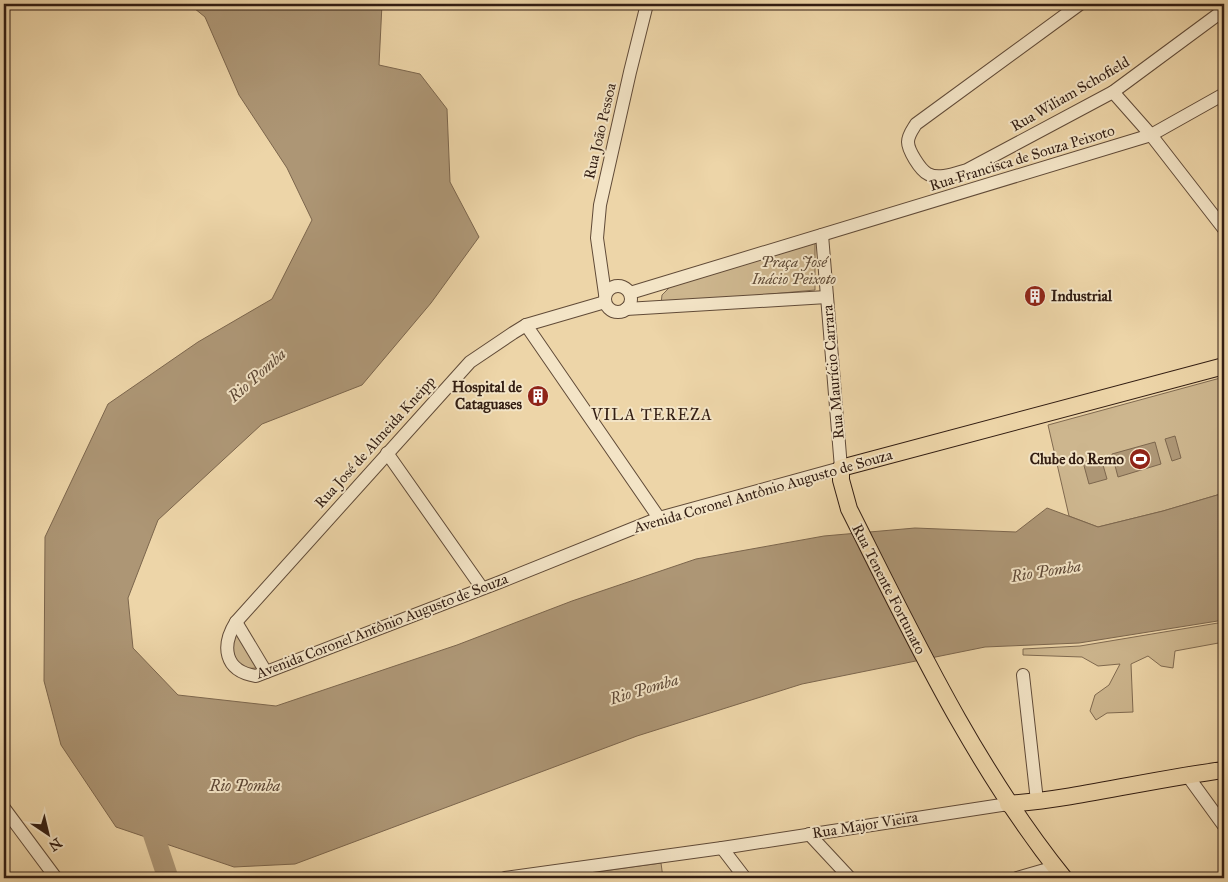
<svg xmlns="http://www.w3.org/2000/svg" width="1228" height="882" viewBox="0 0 1228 882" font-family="'IM FELL Great Primer',serif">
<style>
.green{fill:#cdb68e;stroke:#806a50}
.water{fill:#ad9675;stroke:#7c664d}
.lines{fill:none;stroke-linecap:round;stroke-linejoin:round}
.river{stroke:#ad9675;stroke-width:21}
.minor-casing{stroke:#614b38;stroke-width:14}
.major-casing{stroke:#321d12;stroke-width:18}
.minor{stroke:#f3e4c6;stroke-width:12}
.major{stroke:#edd5a8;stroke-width:16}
.labels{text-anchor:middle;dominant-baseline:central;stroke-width:4;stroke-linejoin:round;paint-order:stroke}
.street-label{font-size:15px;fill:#321d12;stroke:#f3e4c6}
.park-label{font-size:15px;font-style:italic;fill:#604b37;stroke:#f3e4c6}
.poi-label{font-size:15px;font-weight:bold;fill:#321d12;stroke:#f3e4c6;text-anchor:end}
.water-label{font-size:16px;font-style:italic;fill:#5d4735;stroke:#f3e4c6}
.neighbourhood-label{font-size:16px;letter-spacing:1px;fill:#321d12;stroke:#f3e4c6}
</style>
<rect width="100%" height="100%" fill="#edd5a8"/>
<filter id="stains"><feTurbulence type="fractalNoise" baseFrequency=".004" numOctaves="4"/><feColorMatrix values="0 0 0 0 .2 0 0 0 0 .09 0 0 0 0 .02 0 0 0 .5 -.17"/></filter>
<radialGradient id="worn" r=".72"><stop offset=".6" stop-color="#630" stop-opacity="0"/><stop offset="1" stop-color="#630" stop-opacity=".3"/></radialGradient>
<g class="green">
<polygon points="815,243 815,290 661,304 662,295 670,287"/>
<polygon points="1224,377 1224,493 1163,511 1098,527 1069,516 1048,425"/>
<polygon points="1224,622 1224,642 1175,651 1173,668 1161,666 1148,656 1131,664 1133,712 1107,713 1096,720 1090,711 1095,695 1109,685 1120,664 1098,666 1082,657 1023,655 1023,649 1080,646"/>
<polygon points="236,628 253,658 256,668 241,669 228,643"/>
<polygon points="661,863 663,878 552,878"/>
</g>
<g class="water">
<polygon points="189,4 382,4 379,65 420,74 447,109 450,182 479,237 431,303 362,385 262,424 158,520 128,598 133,648 178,695 276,706 457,645 572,601 696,559 824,536 915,528 1016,532 1047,508 1098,527 1163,511 1224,493 1224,620 1079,643 985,647 802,684 637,736 295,864 234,867 116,827 61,745 44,681 45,537 108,404 198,342 272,299 312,220 287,168 239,95 205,17"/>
<polygon points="1175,436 1181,458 1172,461 1165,439"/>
<polygon points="1155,442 1161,464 1118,477 1112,454"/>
<polygon points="1101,458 1107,479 1089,484 1083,462"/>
</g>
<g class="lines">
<polyline class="river" points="146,812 168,878"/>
<g class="minor-casing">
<g id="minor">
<path d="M1080,4l-164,120c-3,5 -8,11 -8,18 0,8 12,28 20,32 11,6 28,-1 39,-4l146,-78 111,-82"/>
<polyline points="1113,92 1151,135 1224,229"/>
<circle cx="618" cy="299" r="13"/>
<polyline points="630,293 1151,135 1224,94"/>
<polyline points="605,294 597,238 600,205 630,72 647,4"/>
<path d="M605,302l-79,23 -13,8 -43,29 -234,260c-15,24 -12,49 20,54l244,-94 159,-64 182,-50 -19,-233"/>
<polyline points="626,309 827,297"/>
<polyline points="526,325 659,518"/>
<polyline points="387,453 482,588"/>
<polyline points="236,622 266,672"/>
<polyline points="1023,675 1037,801"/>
<polyline points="1187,775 1224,826"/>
<polyline points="4,808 56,878"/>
<polyline points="809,834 850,878"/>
<polyline points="722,848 745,878"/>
<polyline points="505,878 722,848 1008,804"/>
<polyline points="1017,878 1055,867"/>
</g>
</g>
<g class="major-casing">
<g id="major">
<path d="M1008,804c73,-6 144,-25 216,-34"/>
<path d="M1064,878c-90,-112 -151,-242 -215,-369l-8,-29v-12l383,-102"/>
</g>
</g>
<use href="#minor" class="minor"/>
<use href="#major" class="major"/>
</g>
<defs>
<g id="building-disc" transform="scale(1.125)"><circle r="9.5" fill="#8f2418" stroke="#f3e4c6"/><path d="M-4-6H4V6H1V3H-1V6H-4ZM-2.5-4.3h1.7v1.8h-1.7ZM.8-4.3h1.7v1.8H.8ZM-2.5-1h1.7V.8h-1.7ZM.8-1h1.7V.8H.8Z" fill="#fff"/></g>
<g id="stadium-disc" transform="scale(1.125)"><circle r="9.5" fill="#8f2418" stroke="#f3e4c6"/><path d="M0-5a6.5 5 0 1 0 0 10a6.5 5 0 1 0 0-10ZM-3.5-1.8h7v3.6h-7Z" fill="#fff"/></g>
</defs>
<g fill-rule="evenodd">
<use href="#building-disc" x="1035" y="296"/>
<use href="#building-disc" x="538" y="396"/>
<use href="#stadium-disc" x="1140" y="459"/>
</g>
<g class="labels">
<g class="street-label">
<text transform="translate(1070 94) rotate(-30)">Rua Wiliam Schofield</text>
<text transform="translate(600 131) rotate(-77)">Rua João Pessoa</text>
<text transform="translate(1022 158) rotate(-17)">Rua Francisca de Souza Peixoto</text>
<text transform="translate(833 372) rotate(-95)">Rua Maurício Carrara</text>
<text transform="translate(375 442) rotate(-48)">Rua José de Almeida Kneipp</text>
<text transform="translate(763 491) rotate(-16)">Avenida Coronel Antônio Augusto de Souza</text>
<text transform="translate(889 589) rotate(63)">Rua Tenente Fortunato</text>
<text transform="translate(382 626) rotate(-21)">Avenida Coronel Antônio Augusto de Souza</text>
<text transform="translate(865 825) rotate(-9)">Rua Major Vieira</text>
</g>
<g class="park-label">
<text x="794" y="262">Praça José<tspan x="794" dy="17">Inácio Peixoto</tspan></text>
</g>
<g class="poi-label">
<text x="1051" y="296" text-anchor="start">Industrial</text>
<text x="522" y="387">Hospital de<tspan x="522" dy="17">Cataguases</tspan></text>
<text x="1124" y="459">Clube do Remo</text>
</g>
<g class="water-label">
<text transform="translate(257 375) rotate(-42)">Rio Pomba</text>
<text transform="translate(1046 571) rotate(-9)">Rio Pomba</text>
<text transform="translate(644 689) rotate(-17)">Rio Pomba</text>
<text x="245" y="785">Rio Pomba</text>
</g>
<g class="neighbourhood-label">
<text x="652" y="414">VILA TEREZA</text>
</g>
</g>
<rect width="1228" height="882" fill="none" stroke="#edd5a8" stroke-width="20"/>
<rect x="5" y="5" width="1218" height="872" fill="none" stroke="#321d12" stroke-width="2.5"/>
<rect x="10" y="10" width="1208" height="862" fill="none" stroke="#321d12"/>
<g transform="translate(48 834) rotate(145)" stroke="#f3e4c6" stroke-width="4" paint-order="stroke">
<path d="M0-4L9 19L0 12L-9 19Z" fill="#321d12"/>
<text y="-8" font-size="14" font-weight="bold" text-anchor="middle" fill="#321d12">N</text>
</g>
<rect width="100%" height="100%" filter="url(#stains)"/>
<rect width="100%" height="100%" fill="url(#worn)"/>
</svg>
